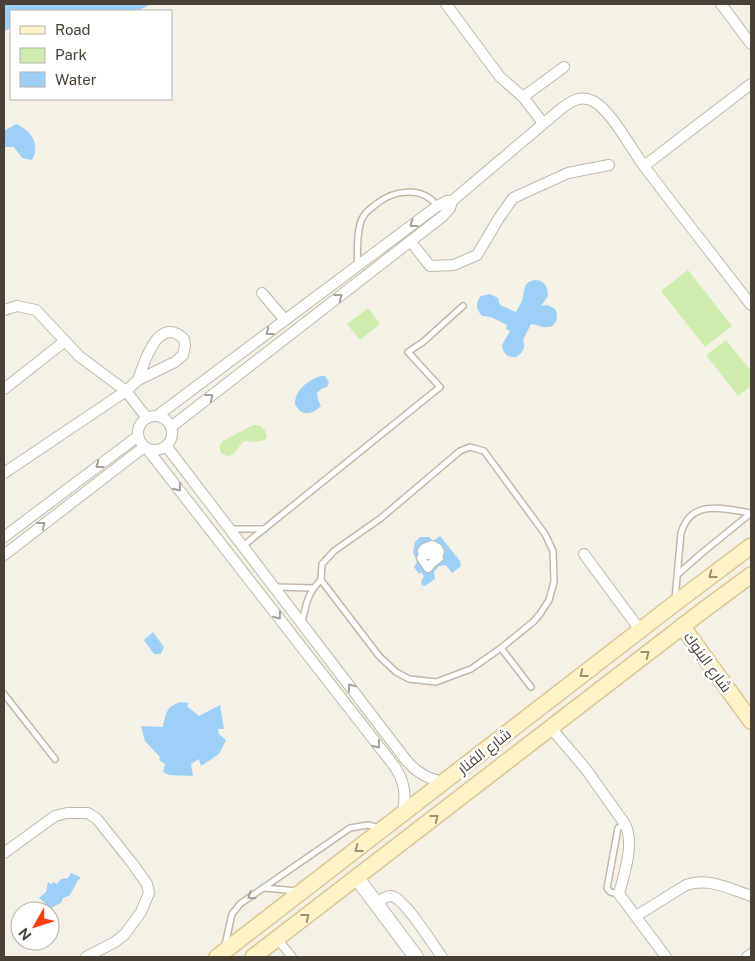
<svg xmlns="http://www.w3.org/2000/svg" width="755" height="961" viewBox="0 0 755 961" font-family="'Public Sans',Cairo,sans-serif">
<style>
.green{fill:#ceedac}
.water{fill:#9dd0f7}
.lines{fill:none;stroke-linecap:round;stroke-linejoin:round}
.service-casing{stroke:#c1b9a8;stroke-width:8}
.pedestrian-casing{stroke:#c1b9a8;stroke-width:10}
.minor-casing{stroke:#c1b9a8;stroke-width:12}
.tertiary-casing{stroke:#c1b9a8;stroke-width:16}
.secondary-casing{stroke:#d9c892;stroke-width:18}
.service{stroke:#fff;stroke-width:5}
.pedestrian{stroke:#fff;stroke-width:8}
.minor{stroke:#fff;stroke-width:10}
.tertiary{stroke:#fff;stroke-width:14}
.secondary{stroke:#fff3c7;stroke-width:15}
.oneway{stroke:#a4a09a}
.oneway2{stroke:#9b9177}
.labels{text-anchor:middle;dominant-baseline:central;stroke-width:5;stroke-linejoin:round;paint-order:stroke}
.street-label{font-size:15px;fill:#494135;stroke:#fff}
</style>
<rect width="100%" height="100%" fill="#f5f1e7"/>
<g class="green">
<polygon points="688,270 732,326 705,347 661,291"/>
<polygon points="368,308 380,324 360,340 347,324"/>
<polygon points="726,340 751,371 751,386 738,396 706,355"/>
<path d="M253,425c8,-1 13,4 14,12l-2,3 -8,2 -13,-1c-8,7 -9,21 -23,12l-2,-7 4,-5z"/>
</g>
<g class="water">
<polygon points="4,4 152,4 137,11 11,11 11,28 4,31"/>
<path d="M16,124c15,6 25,21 16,36l-10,-2 -8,-11h-10v-16z"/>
<path d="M534,280c10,0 14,6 14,16l-7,10 6,-1 8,4c4,7 2,18 -8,18 -6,1 -10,-3 -16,-3l-8,16c3,7 0,13 -7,17 -8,1 -13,-3 -14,-12l8,-14 -4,-2 1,-4 -16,-8 -9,-1c-6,-7 -7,-13 -1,-20l9,-2 8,4 2,7 16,7c2,-4 7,-11 7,-16 2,-9 1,-13 11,-16z"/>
<path d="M321,376h4l4,6 -2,5 -6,2 -4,4 1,7 3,6c-9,9 -20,11 -26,-2 0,-14 13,-24 26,-28z"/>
<polygon points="440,536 460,561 461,566 452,573 446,565 439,566 434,572 435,579 425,586 422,585 421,581 424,576 421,572 419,574 414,567 417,562 413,552 415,542 420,537 429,537 433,541"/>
<polygon points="153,632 164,647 161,654 154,654 144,640"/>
<path d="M180,702l9,1 -2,3 12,10 21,-11 4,24h-6l1,5 7,6 -7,14 -18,12 -2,-7 -8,5 2,12 -24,-1 -6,-3 2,-8 -6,-4 1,-3 -15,-16 -4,-15 22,1c3,-14 3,-20 17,-25z"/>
<path d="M71,873l9,4v2l-2,1 -8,15 -7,3 -2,5c-11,4 -8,8 -23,8l6,-4 1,-4 -6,-5 7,-6 2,-10 3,2 3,-2 3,2 4,-5 7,-1z"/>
</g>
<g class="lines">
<g class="service-casing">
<g id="service">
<path d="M357,266c1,-15 -1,-34 5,-47 3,-7 8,-10 13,-14 19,-16 48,-19 63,2"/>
<polyline points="230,529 264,529"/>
<polyline points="243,546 440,387 408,352 423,342 463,306"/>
<polyline points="678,574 702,553 751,513"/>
<polyline points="276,587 313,588"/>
<path d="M675,599l6,-66c10,-35 43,-24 70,-20"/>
<path d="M302,623c4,-18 5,-30 19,-43"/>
<polyline points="501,648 533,622 540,614 549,600 554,582 553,551 545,534 484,451 470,447 460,451 381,518 334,551 322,564 321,580 379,656 396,672 409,679 436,682 471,669 501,648 531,687"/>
<polyline points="4,694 55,759"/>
<polyline points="264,888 297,891"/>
<polyline points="619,894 610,892 607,888 618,828 625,824"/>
<polyline points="225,945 232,914 240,904 350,828 368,825 380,828"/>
</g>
</g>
<g class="pedestrian-casing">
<g id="pedestrian">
<polygon points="432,545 438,548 440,552 439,554 428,551 425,553 422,551 424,548"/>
<polygon points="423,554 437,556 439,558 432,563 428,568 421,558"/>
<polyline points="277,939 292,957"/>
</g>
</g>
<g class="minor-casing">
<g id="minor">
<polyline points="446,4 500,77 523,97 564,67"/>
<polyline points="721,4 751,44"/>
<polyline points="523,97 543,123"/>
<polyline points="644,166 751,84"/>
<path d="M452,201l110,-93c9,-7 19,-13 31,-7 17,8 39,49 51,65 35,47 72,93 107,139"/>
<polyline points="411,242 430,266 454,265 477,255 499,218 513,198 568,173 609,165"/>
<polyline points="262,293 285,320"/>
<polyline points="4,310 17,306 36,310 79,356 126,391 147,418"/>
<polyline points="4,389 65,341"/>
<circle cx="155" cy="433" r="17"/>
<polyline points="157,416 436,207 447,201 452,201 450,208 443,216 171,427"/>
<path d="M167,447l239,313c11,13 22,19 38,22"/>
<path d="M148,450l247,317c10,15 12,30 7,47"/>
<path d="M4,473l122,-82 12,-11 37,-18 8,-7 2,-9 -1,-7c-26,-25 -40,24 -46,41"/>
<polyline points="4,537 138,436"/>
<polyline points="584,554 640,630"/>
<polyline points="4,555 144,447"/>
<path d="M551,728l34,40 40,56c10,21 -1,49 -6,70l47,63"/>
<polyline points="4,853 55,816 67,813 88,813 97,819 132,863 147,884 149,893 141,912 125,934 115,942 86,957"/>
<path d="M376,903c5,-3 9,-7 15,-7 13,1 42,49 51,61"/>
<path d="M636,916l50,-31c22,-8 44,4 65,11"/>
<polyline points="747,957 751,954"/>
</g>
</g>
<g class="tertiary-casing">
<polyline id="tertiary" points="357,878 416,957"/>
</g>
<g class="secondary-casing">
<g id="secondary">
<polyline points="682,626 751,721"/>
<polyline points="217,957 674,604 751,546"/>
<polyline points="253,957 701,612 751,575"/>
</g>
</g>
<use href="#service" class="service"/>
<use href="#pedestrian" class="pedestrian"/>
<use href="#minor" class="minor"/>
<use href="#tertiary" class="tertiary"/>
<use href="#secondary" class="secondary"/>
</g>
<defs><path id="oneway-chevron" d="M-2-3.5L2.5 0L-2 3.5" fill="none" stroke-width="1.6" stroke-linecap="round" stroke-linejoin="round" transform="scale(1.25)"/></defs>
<g class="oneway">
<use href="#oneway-chevron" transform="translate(413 224) rotate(143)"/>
<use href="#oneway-chevron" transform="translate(339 297) rotate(-38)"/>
<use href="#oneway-chevron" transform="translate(269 332) rotate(143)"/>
<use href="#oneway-chevron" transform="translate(210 397) rotate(-38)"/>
<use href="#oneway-chevron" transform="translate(99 465) rotate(143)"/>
<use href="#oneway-chevron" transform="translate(178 488) rotate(52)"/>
<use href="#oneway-chevron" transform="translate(42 525) rotate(-38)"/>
<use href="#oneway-chevron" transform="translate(278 616) rotate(52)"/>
<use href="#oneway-chevron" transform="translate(351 687) rotate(-127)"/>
<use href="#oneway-chevron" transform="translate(377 745) rotate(52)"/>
<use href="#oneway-chevron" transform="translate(251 896) rotate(146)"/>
</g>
<g class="oneway2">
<use href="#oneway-chevron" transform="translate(712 575) rotate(143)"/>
<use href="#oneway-chevron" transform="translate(646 654) rotate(-38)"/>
<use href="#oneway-chevron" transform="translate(583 674) rotate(142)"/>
<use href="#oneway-chevron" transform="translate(435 818) rotate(-38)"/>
<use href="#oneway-chevron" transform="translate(358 849) rotate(142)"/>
<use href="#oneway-chevron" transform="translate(306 917) rotate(-38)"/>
</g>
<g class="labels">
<g class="street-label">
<text transform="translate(708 662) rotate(54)">شارع البنوك</text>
<text transform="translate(484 751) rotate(-38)">شارع الفنار</text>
</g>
</g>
<rect width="755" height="961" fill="none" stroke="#494135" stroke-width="10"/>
<rect x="10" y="10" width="162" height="90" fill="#ffffff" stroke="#b6b3ae"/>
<rect x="20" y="26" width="25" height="8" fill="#fff3c7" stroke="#b6b3ae"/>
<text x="55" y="35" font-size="15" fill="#494135">Road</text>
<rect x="20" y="48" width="25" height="15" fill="#ceedac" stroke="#b6b3ae"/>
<text x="55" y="60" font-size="15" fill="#494135">Park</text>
<rect x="20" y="72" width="25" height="15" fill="#9dd0f7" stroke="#b6b3ae"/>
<text x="55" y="85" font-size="15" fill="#494135">Water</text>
<g transform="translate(35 926) rotate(231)"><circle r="24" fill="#ffffff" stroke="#b6b3ae"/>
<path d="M0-4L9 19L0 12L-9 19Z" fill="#ff3d14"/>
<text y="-8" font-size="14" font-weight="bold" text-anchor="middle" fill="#494135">N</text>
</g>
</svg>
